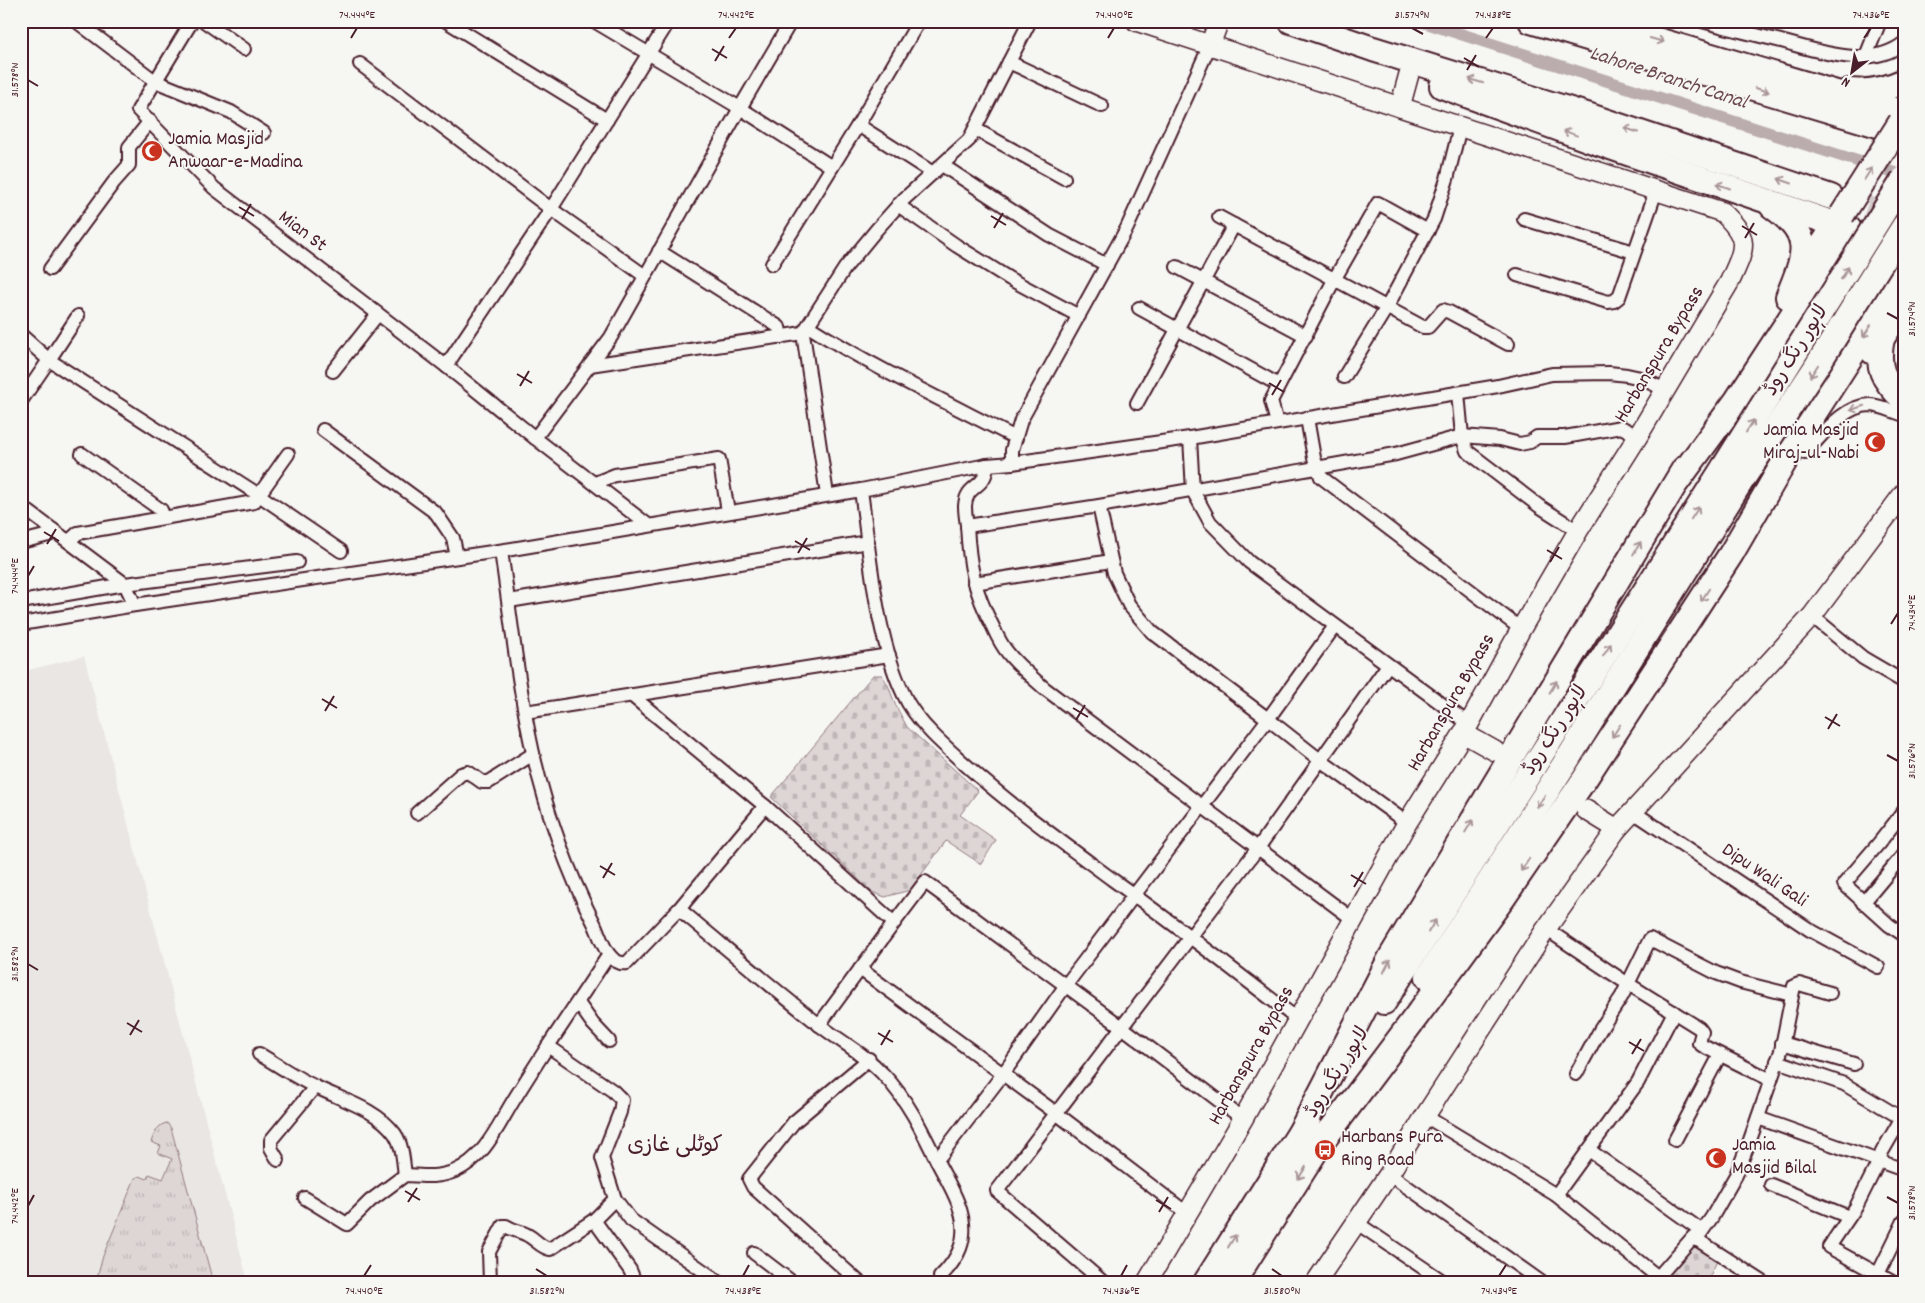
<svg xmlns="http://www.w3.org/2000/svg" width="1925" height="1303" viewBox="0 0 1925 1303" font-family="Dekko,'Playpen Sans Arabic',sans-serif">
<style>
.built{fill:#e9e6e3}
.grass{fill:url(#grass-tufts);stroke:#947a80}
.cemetery{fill:url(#cemetery-stones);stroke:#947a80}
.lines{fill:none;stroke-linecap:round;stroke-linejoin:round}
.canal{stroke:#bbadae;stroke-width:12}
.highway-tunnel{stroke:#d4cbca;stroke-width:24;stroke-dasharray:24 12;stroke-linecap:butt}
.street-casing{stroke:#4a1f2b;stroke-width:16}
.secondary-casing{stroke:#4a1f2b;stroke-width:22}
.highway-casing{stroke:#4a1f2b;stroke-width:28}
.street{stroke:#f6f6f2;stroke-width:12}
.secondary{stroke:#f6f6f2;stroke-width:19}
.highway{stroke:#f6f6f2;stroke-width:24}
.highway-bridge-casing{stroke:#4a1f2b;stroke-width:28;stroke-linecap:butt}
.highway-bridge{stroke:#f6f6f2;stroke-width:24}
.oneway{stroke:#a99598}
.ticks{fill:none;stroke:#4a1f2b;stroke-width:2}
.labels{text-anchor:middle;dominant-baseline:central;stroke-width:4;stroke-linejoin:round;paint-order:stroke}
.poi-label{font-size:20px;fill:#4a1f2b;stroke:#f6f6f2;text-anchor:start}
.street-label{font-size:20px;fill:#4a1f2b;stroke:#f6f6f2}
.water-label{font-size:21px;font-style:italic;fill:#6c4a52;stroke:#f6f6f2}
.quarter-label{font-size:22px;fill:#4a1f2b;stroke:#f6f6f2}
.neatline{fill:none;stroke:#4a1f2b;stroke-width:2}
.ticks-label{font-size:12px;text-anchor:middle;fill:#4a1f2b}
</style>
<defs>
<pattern id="grass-tufts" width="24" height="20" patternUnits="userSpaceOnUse" patternTransform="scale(1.25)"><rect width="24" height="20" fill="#ddd6d5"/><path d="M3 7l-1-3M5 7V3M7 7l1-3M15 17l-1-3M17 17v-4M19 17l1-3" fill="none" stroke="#bfb7b7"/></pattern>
<pattern id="cemetery-stones" width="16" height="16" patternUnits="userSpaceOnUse" patternTransform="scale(1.25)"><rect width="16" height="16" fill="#ddd6d5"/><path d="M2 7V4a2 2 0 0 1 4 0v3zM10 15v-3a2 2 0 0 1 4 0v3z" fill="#bfb7b7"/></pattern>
</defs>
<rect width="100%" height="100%" fill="#f6f6f2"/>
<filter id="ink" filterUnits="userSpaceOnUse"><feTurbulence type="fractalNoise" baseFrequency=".02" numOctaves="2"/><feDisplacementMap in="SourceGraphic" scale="10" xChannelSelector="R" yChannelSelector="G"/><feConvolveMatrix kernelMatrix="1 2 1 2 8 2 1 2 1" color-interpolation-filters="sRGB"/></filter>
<g filter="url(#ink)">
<polygon class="built" points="84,656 248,1282 21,1282 21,672"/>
<path class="grass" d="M167,1123l4,5 42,154h-117l7,-26 32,-78 5,-2 7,3 2,-5 14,5 9,-20 -14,-6 3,-7 -10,-4c3,-8 7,-18 16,-19z"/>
<g class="cemetery">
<polygon points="873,675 882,675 888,685 895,704 907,727 978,791 960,815 996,840 981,864 946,841 910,890 885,897 872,892 771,797"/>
<polygon points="1695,1246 1718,1259 1707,1282 1660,1282"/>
</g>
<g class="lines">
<polyline class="canal" points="1420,21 1904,176"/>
<polyline class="highway-tunnel" points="1832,197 1904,220"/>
<g class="street-casing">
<g id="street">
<polyline points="76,21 155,81 231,112 264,133"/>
<polyline points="192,21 138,110 214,188 446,366 535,438"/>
<polyline points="204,21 244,49"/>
<polyline points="446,21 607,120"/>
<polyline points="594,21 740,108 832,167"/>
<path d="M1702,21c25,7 50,13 75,19 39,10 91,31 127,3"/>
<polyline points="1866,56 1880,21"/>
<polyline points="1009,62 1102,106"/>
<polyline points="360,64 551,209 645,276"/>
<polyline points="858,125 933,173"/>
<polyline points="975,129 1064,178"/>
<polyline points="942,165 1049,235 1107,265"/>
<polyline points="898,205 957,246 1010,279 1079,316"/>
<polyline points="1219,217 1423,327 1428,327 1443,310 1449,312 1508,344"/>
<polyline points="1524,219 1634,252"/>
<polyline points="659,251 779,327 781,337"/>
<polyline points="772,264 858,125 919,21"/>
<polyline points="1177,267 1306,336"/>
<polyline points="50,269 114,182 129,165 129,147 150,121"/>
<polyline points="1517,275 1608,302 1614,301 1619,297 1656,191"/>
<polyline points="1139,308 1279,385"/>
<polyline points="78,316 49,360 259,495 341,551"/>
<path d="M808,326c66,42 138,76 208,112"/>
<polyline points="21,335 49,360 21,401"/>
<polyline points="590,365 803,333"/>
<polyline points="446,366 551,209 669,21"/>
<polyline points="333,371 378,314"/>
<polyline points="1344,377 1387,307 1434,219 1447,179 1460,127"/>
<polyline points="1458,393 1462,436 1467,451 1539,506 1578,531"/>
<polyline points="1137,403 1234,225"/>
<polyline points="1307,418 1314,458 1321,477 1521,629"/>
<polyline points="1277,423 1271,401 1334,280 1378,203 1428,231"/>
<polyline points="323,430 436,513 453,538 457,557"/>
<polyline points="1190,438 1193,491 1210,522 1249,562 1469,724"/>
<path d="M1805,453c18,-18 37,-47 65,-48 10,0 24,7 34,10"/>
<polyline points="82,454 161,510 164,517"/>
<polyline points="1012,463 1012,450 1021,420 1127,228 1210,45"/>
<path d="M987,465c-1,25 -21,18 -22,41 0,6 1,13 2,19 2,40 7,66 26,102 4,9 9,19 15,26 10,13 24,24 36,35l310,232"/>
<polyline points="595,483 615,475 719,459 728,511"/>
<path d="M861,490c9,66 15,154 47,213 15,25 38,44 59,63 46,41 96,77 146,114 63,45 123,92 184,139"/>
<polyline points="827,495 803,333 845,268 877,229 903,200 969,140 1030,21"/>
<polyline points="21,506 125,584 135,605"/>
<polyline points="648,525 535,438 611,337 740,108 791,21"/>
<polyline points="967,526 1099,506"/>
<polyline points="69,541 78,533 254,502 288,454"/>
<polyline points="21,542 49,535 53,530"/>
<path d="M501,551c10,67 17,135 32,202 13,57 34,117 61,170 7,14 13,43 33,40l52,-54c46,38 91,77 138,114 22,18 47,30 66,51 24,25 39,56 54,87 11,22 29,48 26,74 -1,16 -12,31 -23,42l4,5"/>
<polyline points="974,583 1111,561"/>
<polyline points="509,601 868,542"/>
<polyline points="21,602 125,584 297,562"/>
<polyline points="1812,616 1863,658 1904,682"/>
<polyline points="21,624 135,605 512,549 861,490 987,465 1012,463 1190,438 1498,386 1552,374 1609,373 1627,375 1641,378 1665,390"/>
<polyline points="631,695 765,806 894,923 925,882 1122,1027 1243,1119"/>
<polyline points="525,712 889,655"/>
<polyline points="1632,811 1810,930 1878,967"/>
<polyline points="1904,811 1879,843 1844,884 1889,925 1904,935"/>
<polyline points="417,813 461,774 468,772 482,782 489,782 533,754"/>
<polyline points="1407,823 1320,760 1268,719 1152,632 1129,605 1114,573 1099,506 1396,454 1462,436 1500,439 1520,444 1530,442 1537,437 1565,437 1621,427 1638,436"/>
<polyline points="1863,903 1904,854"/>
<polyline points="679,909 765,806"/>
<polyline points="1546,929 1622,980 1699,1028 1702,1032 1699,1043 1703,1046 1771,1080"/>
<polyline points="608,956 548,1046 613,1091 622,1100 620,1112 602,1158 615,1199 631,1220 719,1282"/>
<polyline points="860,969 1056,1113 1188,1214"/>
<polyline points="578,1003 593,1024 609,1041"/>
<polyline points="819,1025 894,923"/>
<polyline points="1782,1043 1854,1064"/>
<path d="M259,1054c19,11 37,24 57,33 26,13 61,22 79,47 8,12 8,27 10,41"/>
<polyline points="1777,1061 1844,1084 1901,1118"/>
<polyline points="1576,1074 1600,1030 1622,996 1650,939 1716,973 1740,982 1792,995"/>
<polyline points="1425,1116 1556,1195 1658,1277 1693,1237 1763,1282"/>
<polyline points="1758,1118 1904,1170"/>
<polyline points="1675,1140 1720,1055"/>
<polyline points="1589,1150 1702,1231"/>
<polyline points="278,1160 271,1148 271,1140 315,1087"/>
<polyline points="937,1160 1003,1074 1066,985 1268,719 1335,626"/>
<polyline points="1389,1174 1541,1282"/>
<polyline points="1771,1185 1849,1217"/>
<polyline points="1556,1195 1638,1082 1674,1012"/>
<path d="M305,1198l42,26 23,-23 35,-26c17,1 34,3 50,-4 31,-14 43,-46 60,-73 11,-18 22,-35 33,-52"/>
<polyline points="594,1220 630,1270 635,1282"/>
<polyline points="1357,1223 1444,1282"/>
<polyline points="1696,1240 1712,1217 1736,1175 1750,1140 1781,1051 1794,986 1799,984 1830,993"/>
<polyline points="754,1253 792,1282"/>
<polyline points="1878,1274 1829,1247 1856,1207 1877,1165 1882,1152 1904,1114"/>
<path d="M490,1282l-1,-30 14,-26h3c9,6 16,5 23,10 7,4 13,12 21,13l44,-29 21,-21"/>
<polyline points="859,1282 753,1187 749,1179 794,1122 869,1059"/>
<polyline points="1103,1282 997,1191 1258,848 1388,665"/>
<polyline points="1892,1282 1878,1274 1904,1221"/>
</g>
</g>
<g class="secondary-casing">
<g id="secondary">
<path d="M1136,21l586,191c29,27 23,36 8,69l-92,155 -60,95 -57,98 -52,95 -62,99 -164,296 -96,163"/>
<polyline points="1210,45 1219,21"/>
<polyline points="1400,107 1409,74"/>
<polyline points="1463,733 1495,751"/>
<polyline points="1586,810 1617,829"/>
<polyline points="1316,1282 1389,1174 1425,1116 1546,929 1617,829 1812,616 1904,493"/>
</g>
</g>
<g class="highway-casing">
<g id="highway">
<polyline points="1291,21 1373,49 1593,117 1831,197"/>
<polyline points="1531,21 1878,125"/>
<polyline points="1593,21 1904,113"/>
<polyline points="1442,86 1593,141 1849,229"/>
<path d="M1849,91c19,2 38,-2 55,-10"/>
<path d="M1772,206c43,31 33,48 16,91"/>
<polyline points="1809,265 1842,215"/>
<path d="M1882,338c-6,29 0,42 22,62"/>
<polyline points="1873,352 1904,305"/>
<polyline points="1428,977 1567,760 1740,483"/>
<polyline points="1384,1002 1724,467"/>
<polyline points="1300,1133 1391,957 1684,469"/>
<path d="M1318,1147l109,-145 74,-101 83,-121 147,-226 66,-114 91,-141c17,-44 -31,-73 -61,-37l-90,138 -61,83"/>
<polyline points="1206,1282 1308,1120"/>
<polyline points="1233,1282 1327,1133"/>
</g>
</g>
<use href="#street" class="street"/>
<use href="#secondary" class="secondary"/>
<use href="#highway" class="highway"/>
<g class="highway-bridge-casing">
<g id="highway-bridge">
<polyline points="1842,215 1901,122"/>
<polyline points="1724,467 1904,179"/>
<polyline points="1740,483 1818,364 1904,226"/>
</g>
</g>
<use href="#highway-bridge" class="highway-bridge"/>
</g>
<defs><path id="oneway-shaft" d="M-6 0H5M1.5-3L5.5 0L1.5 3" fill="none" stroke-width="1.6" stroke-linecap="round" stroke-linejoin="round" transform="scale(1.25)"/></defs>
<g class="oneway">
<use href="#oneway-shaft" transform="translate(1657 40) rotate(16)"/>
<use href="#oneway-shaft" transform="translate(1476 81) rotate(-163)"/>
<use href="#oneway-shaft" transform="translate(1762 90) rotate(17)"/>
<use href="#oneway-shaft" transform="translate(1631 130) rotate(-161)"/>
<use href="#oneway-shaft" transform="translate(1570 133) rotate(-160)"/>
<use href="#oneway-shaft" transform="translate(1868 174) rotate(-57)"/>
<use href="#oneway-shaft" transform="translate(1785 181) rotate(-161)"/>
<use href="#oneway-shaft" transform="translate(1723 186) rotate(-161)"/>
<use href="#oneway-shaft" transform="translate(1845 273) rotate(-58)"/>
<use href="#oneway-shaft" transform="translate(1867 331) rotate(123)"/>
<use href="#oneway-shaft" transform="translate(1814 371) rotate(123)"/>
<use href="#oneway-shaft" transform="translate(1857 408) rotate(162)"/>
<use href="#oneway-shaft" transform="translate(1750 426) rotate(-58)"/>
<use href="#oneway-shaft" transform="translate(1695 513) rotate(-57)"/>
<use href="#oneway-shaft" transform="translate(1637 548) rotate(-59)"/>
<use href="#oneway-shaft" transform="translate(1705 595) rotate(123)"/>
<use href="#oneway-shaft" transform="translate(1607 650) rotate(-57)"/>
<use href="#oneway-shaft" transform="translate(1553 687) rotate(-59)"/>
<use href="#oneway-shaft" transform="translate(1616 731) rotate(123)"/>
<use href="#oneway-shaft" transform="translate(1541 801) rotate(123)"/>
<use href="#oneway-shaft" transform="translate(1469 826) rotate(-59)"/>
<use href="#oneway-shaft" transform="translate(1525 865) rotate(124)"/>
<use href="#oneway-shaft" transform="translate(1432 926) rotate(-58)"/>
<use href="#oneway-shaft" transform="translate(1387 966) rotate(-63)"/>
<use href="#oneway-shaft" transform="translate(1302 1173) rotate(122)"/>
<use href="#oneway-shaft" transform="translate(1232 1241) rotate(-58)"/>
</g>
</g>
<path class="ticks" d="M1412,28l11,6M351,38l6,-10M729,38l7,-10M1108,38l6,-10M1486,38l7,-10M1864,38l7,-10M712,49l15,9M1464,58l15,9M715,61l9,-15M1467,70l9,-15M28,80l10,6M239,207l15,9M991,216l15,9M242,219l9,-15M1742,226l15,9M994,228l9,-15M1745,238l9,-15M1887,313l11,6M517,374l15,9M1269,383l15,9M520,386l9,-15M1272,395l9,-15M44,532l15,9M795,541l15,9M47,544l9,-15M1547,550l15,9M798,553l9,-15M1550,562l9,-15M28,576l6,-10M1891,624l7,-11M322,699l15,9M1073,708l15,9M325,711l9,-15M1825,717l15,9M1076,720l9,-15M1828,729l9,-15M1887,755l11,6M600,866l15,9M1351,875l15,9M603,878l9,-15M1354,887l9,-15M28,964l10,6M127,1023l15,9M878,1033l15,9M130,1035l9,-15M1629,1042l15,9M881,1045l9,-15M1632,1054l9,-15M405,1191l15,9M1887,1197l11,6M1156,1200l15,9M408,1202l9,-14M28,1206l6,-11M1159,1212l9,-15M536,1269l11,7M1272,1269l10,7M364,1276l7,-11M743,1276l6,-11M1121,1276l6,-11M1499,1276l7,-11"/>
<defs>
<g id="mosque-disc" transform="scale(1.125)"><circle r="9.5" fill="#c8321e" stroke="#f6f6f2"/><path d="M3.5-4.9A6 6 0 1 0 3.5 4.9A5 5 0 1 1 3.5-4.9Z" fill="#fff"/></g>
<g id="bus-disc" transform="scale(1.125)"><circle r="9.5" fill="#c8321e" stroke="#f6f6f2"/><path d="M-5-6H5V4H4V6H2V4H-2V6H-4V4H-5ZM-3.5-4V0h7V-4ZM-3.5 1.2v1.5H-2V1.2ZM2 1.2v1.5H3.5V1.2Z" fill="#fff"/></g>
</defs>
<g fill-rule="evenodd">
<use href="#mosque-disc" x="152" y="151"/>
<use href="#mosque-disc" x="1875" y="442"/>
<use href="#bus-disc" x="1325" y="1150"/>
<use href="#mosque-disc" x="1716" y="1158"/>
</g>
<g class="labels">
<g class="poi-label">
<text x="168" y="140">Jamia Masjid<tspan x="168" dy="23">Anwaar-e-Madina</tspan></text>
<text x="1859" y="431" text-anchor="end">Jamia Masjid<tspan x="1859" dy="23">Miraj-ul-Nabi</tspan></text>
<text x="1341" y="1138">Harbans Pura<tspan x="1341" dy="23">Ring Road</tspan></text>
<text x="1732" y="1146">Jamia<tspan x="1732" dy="23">Masjid Bilal</tspan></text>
</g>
<g class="street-label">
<text transform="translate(302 232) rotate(37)">Mian St</text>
<text transform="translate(1797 351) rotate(-58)">لاہور رنگ روڈ</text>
<text transform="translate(1660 355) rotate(-59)">Harbanspura Bypass</text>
<text transform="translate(1452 703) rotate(-60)">Harbanspura Bypass</text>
<text transform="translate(1556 731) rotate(-57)">لاہور رنگ روڈ</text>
<text transform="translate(1764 876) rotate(34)">Dipu Wali Gali</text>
<text transform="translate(1252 1056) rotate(-61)">Harbanspura Bypass</text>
<text transform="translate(1338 1073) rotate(-58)">لاہور رنگ روڈ</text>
</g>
<g class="water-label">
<text transform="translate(1668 79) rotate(18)">Lahore Branch Canal</text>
</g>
<g class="quarter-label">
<text x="675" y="1146">کوٹلی غازی</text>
</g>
</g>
<rect width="1925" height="1303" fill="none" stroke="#f6f6f2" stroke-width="55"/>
<g transform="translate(1852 72) rotate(211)" stroke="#f6f6f2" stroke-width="4" paint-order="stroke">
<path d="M0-4L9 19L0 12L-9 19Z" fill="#4a1f2b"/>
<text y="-8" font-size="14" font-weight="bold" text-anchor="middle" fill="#4a1f2b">N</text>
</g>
<rect x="28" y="28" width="1870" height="1248" class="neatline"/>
<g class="ticks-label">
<text x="357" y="18">74.444°E</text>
<text x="736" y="18">74.442°E</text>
<text x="1114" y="18">74.440°E</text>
<text x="1412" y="18">31.574°N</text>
<text x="1493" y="18">74.438°E</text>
<text x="1871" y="18">74.436°E</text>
<text transform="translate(14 80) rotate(-90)" y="4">31.578°N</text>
<text transform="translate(1911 319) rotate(-90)" y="4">31.574°N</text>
<text transform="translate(14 576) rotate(-90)" y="4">74.444°E</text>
<text transform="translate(1911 613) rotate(-90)" y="4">74.434°E</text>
<text transform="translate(1911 761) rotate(-90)" y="4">31.576°N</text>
<text transform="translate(14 964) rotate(-90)" y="4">31.582°N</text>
<text transform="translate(1911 1203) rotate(-90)" y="4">31.578°N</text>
<text transform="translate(14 1206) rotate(-90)" y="4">74.442°E</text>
<text x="364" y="1294">74.440°E</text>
<text x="547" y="1294">31.582°N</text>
<text x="743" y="1294">74.438°E</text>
<text x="1121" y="1294">74.436°E</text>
<text x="1282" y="1294">31.580°N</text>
<text x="1499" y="1294">74.434°E</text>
</g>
</svg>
